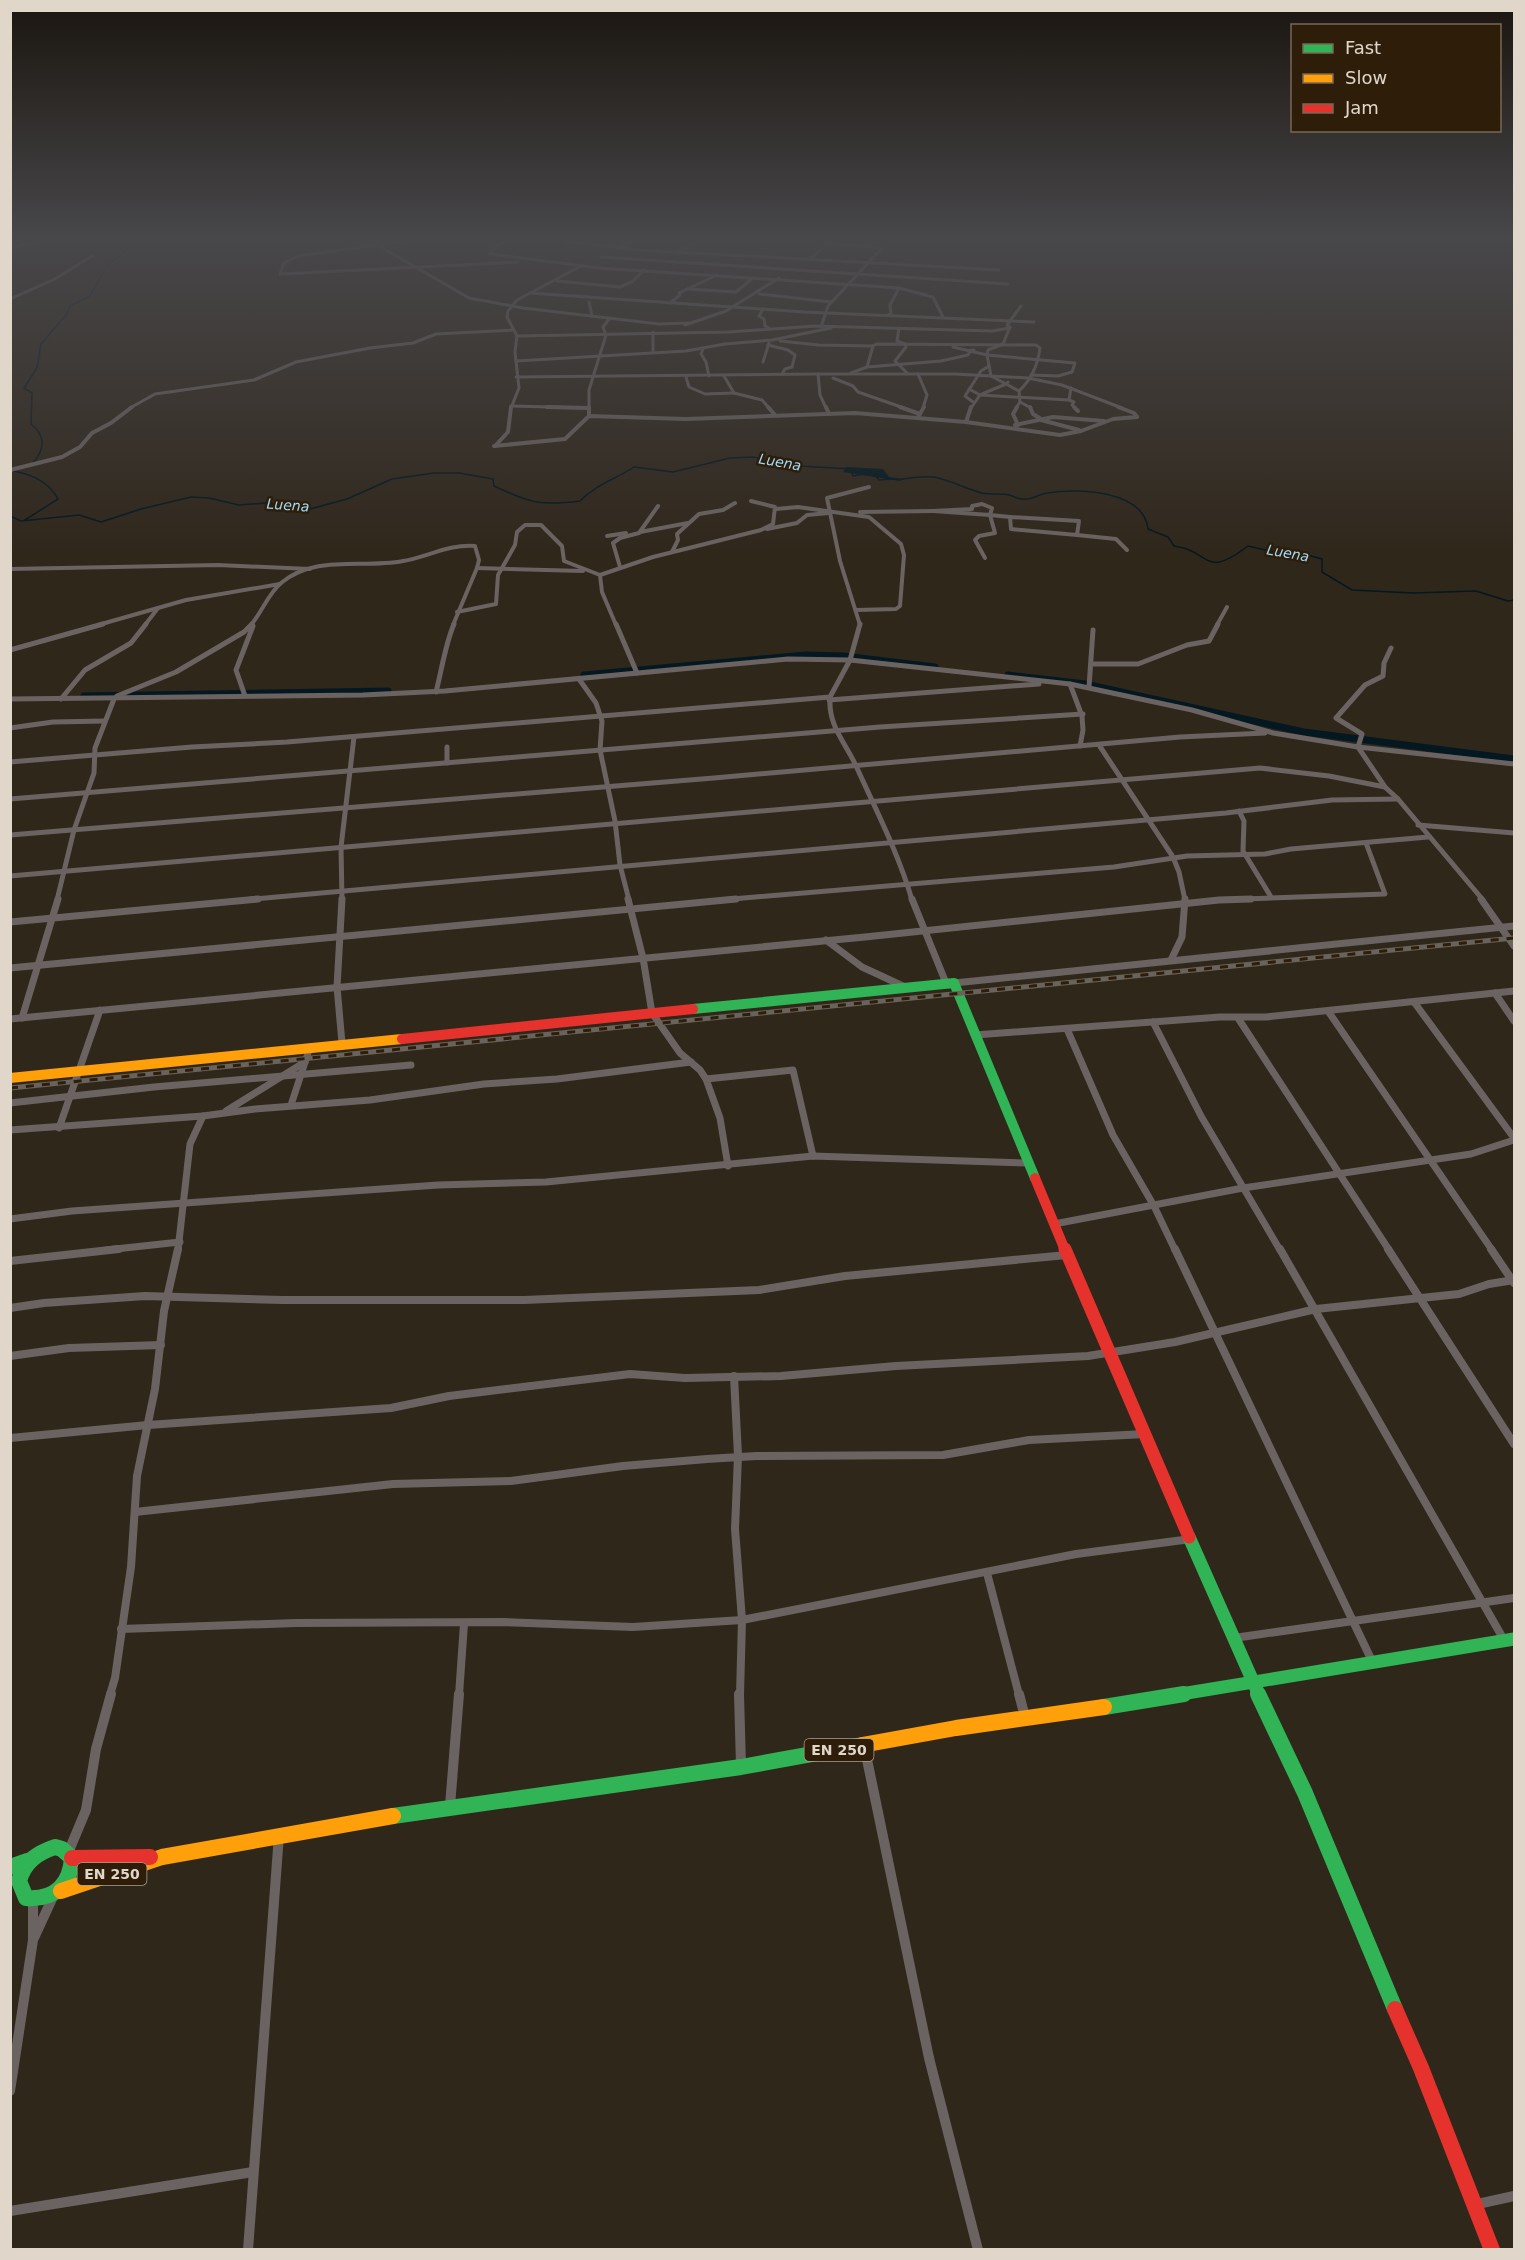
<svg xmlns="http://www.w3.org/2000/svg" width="1525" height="2260" viewBox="0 0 1525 2260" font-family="'DejaVu Sans',sans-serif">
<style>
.water{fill:#041821}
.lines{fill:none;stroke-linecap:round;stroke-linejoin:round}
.stream{stroke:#041821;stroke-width:1.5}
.canal{stroke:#041821;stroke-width:7}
.street-far5{stroke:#6a6361;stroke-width:3}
.street-far4{stroke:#6a6361;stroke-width:4}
.street-far3{stroke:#6a6361;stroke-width:5}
.street-far2{stroke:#6a6361;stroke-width:7}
.street-far1{stroke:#6a6361;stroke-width:8}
.street{stroke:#6a6361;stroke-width:10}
.fast-far2{stroke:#30b455;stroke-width:10}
.fast-far1{stroke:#30b455;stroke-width:13}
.fast{stroke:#30b455;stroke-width:16}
.slow-far1{stroke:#ff9f0a;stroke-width:10}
.slow{stroke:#ff9f0a;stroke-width:16}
.jam-far2{stroke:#e5322d;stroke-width:10}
.jam-far1{stroke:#e5322d;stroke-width:13}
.jam{stroke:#e5322d;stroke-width:16}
.rail-casing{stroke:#69635c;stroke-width:5}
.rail{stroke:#2e1e09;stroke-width:3;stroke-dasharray:8;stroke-linecap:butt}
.labels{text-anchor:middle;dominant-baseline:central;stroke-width:5;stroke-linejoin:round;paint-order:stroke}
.far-water-label{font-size:14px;font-style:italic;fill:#9dd9f9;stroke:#2e1e09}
.shield{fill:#2e1e09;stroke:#ab9f90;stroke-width:1.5}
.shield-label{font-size:14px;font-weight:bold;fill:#e1d6ca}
</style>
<rect width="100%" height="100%" fill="#30271b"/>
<polygon class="water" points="846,467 883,469 889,477 904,479 900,481 843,472"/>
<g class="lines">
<g class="stream">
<path d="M33,463c12,-14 13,-27 -2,-39l1,-31 -8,-5 13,-20 4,-24 25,-29 4,-9 20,-10 16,-28 34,-31"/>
<path d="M16,468l-2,3c19,4 35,11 44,28l-33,21"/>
<polyline points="875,475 879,480 893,479"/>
<path d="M902,479c10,-1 22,-3 32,-2 16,3 32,12 48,16 9,2 18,0 27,2 5,1 8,4 13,4 11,2 15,-5 25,-6 31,-5 97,-3 101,36l20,8 6,9c38,5 29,34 74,0l48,11 15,-1 11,3v13l30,18 61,3 63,-2 32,10 6,-1"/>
<path d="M10,516l11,5 58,-6 22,7 40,-13 50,-12 18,1 30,7 27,-2 44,6 37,-10 45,-20 42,-6h25l34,6 1,7c36,17 46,20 86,15 15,-16 36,-22 54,-34l39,5 57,-14 23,-1 46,9 52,3 2,7 11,-2"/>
</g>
<g class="canal">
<polyline points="584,675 806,655 843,656 935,667"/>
<polyline points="1008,675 1085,684 1304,732 1514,759"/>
<polyline points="84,696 388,691"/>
</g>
<g class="street-far5">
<polyline points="343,237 377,241"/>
<polyline points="373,237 381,247 469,298 523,308 659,324 689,323"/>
<polyline points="434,237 298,256 284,263 280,274 518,262"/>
<polyline points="512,237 495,247 490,254 599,268 899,288 933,297 943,317"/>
<polyline points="568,237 564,241 639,250 999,270"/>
<polyline points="730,237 765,240 782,237"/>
<polyline points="375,239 389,237"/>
<polyline points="10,244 25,237"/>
<polyline points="10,248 55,237"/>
<polyline points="618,248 641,237"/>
<polyline points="677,252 704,237"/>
<polyline points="601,257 1008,284"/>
<polyline points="809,260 828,243 827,237"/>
<polyline points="557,281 620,287 632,282 644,270"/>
<polyline points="688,289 736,292 753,278"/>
<polyline points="530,293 804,312 1034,322"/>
<polyline points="759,294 831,302"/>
<polyline points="10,299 55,279 92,256"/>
<polyline points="589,302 592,316"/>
<polyline points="670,303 680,295 679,293 717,275"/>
<polyline points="763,309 759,316 764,319 765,326 770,329"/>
<polyline points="888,315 891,314 890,305 899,288"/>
<polyline points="685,325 726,311 779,278"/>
<polyline points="821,327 828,306 882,248 828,243"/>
<polyline points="899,328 897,341 905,344 906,347 895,361 907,373"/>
<polyline points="653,332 653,352"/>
<polyline points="517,336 729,332 815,326 992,331 1010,328"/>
<polyline points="780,341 819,345 873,346"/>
<polyline points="768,345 788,350 795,355 792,367 785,369 782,374"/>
<polyline points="953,347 987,355 1075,363 1072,372 1058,376 1031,375"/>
<polyline points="703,349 701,354 706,362 709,376"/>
<polyline points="987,355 988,350 1003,344 1010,327 1007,325 1021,306"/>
<polyline points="516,361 686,351 725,344 772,340 831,328"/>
<polyline points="763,362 769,343"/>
<polyline points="867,367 941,361 968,355 971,350 974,350"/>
<path d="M851,373l16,-6 6,-21 3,-2 160,1 4,3c-2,16 -9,32 -21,43"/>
<polyline points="918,374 927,395 923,408"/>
<polyline points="724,376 734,393 762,400 769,408"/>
<polyline points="516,377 818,374"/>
<polyline points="686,377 689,387 705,394 734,393"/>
<polyline points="833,378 853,386 858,392 904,408"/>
<polyline points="1008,382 1006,384 1019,391 1020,402 1031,408"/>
<polyline points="969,389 980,395 971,408"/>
<polyline points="982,394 1006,384 991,376 987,355"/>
<polyline points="980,395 1069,400 1071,388"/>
<polyline points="1069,400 1074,402 1072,405 1075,408"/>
<polyline points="973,402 965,396 981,371 989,366"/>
<polyline points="511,406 589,408"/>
<polyline points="130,408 155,394 254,380 296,362 370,348 413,343 436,334 513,330"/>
<polyline points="511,408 519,388 515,352 517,336 507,317 508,311 517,300 583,265"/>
<polyline points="589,408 589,390 606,335 603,327 610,318"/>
<polyline points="826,408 820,395 818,374 955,374 1028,378 1062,385 1122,408"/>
<polyline points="1016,408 1020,402"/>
</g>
<g class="street-far4">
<polyline points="547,407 589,408"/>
<polyline points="589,407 589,416"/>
<polyline points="768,407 775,415"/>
<polyline points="826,407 829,414"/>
<polyline points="900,407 920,414"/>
<polyline points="1017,407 1013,414 1018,425"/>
<polyline points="1030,407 1033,414 1041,419"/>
<polyline points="1074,407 1078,411"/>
<polyline points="1118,407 1134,413 1137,417"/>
<polyline points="918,417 924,407"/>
<polyline points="1041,420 1079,430"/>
<polyline points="966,422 971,407"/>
<polyline points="1015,425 1053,417 1104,421"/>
<polyline points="494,446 565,439 589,416 686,419 855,413 966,422 1060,435 1081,431 1113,419 1137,417"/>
<polyline points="495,446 508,432 511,407"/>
<polyline points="10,470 62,457 80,447 92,433 111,423 132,407"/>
<polygon points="982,504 992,508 990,515 933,511 972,509 972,506"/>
<polyline points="776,509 798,507 869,517 901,544 904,555 900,606 896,609 856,610"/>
<polyline points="860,512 933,511"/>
<polyline points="990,515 1010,517"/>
<polygon points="1010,517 1079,521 1077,535 1011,529"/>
<polyline points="767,529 797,523 807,515 829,513"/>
<polyline points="640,532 688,523"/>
<polyline points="1077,535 1116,539 1127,550"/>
<polyline points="607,536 626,533"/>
<polyline points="672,552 678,540 677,534 699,514 723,510 735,503"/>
<polyline points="985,558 975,540 979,536 995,533 990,515"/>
<polyline points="620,567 613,543 620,538 639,533 658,506"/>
<polyline points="477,568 583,571"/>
<polyline points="10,569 218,565 310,569"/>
<polyline points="457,612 496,604 498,575 515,545 517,532 525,525 541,525 562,546 564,561 600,575"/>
<polyline points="98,625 186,600 280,584"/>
<polyline points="145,625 158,608"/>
<path d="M251,625c11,-13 17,-31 30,-42 35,-29 81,-14 122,-22 24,-4 46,-17 72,-15l4,14 -2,8 -24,57"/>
<polyline points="616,625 602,592 600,575 653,557 761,530 773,524 775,507 751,501"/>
<polyline points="860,625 840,561 827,498 869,487"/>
<polyline points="1217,625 1227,607"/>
</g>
<g class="street-far3">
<polyline points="616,624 637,673"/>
<polyline points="1391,648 1384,663 1383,676 1365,685 1336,718 1362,734 1358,747 1385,787 1398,799 1483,900"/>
<polyline points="10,650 103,624"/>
<polyline points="1092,664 1138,664 1187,645 1209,641 1218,624"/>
<polyline points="579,679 596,703 602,721 600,750 615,821 620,865 629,900"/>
<polyline points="1070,684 1082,716 1083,730 1080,746"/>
<polyline points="1089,687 1093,630"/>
<path d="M436,692c6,-23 9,-47 18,-68"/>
<polyline points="117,696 176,672 244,632 252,624"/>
<polyline points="245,696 236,670 253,626"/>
<path d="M830,697c-2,30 16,46 27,71 20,44 42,87 55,132"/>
<polyline points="10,699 363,695 445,691 788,659 850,660 1070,684 1192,710 1273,733 1358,747 1514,764"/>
<polyline points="61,699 85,670 131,643 146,624"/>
<polyline points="829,700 1039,684"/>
<polyline points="10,728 53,722 105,721"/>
<polyline points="1099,745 1173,857 1179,872 1185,900"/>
<polyline points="447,747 447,763"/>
<polyline points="10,762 192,747 287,742 830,697 850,660 860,624"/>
<polyline points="10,799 880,727 1083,714"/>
<polyline points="1239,811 1244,821 1243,851 1271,897"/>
<polyline points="1418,825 1514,833"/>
<polyline points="10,835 714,778 1180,737 1265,733"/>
<polyline points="10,876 1260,768 1329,776 1385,787"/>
<polyline points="57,900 74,830 94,773 95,748 114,699"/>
<polyline points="242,900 1226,813 1332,800 1398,799"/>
<polyline points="342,900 341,847 354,737"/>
<polyline points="720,900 1114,867 1187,856 1265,854 1291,849 1428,837"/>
<polyline points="1216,900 1385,894 1366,843"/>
</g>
<g class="street-far2">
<polyline points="342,899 337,987 342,1043"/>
<polyline points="628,899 643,958 652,1013 680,1053 700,1070 706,1079 720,1118 728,1166"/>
<polyline points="912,899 946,983"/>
<polyline points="1481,899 1514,946"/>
<polyline points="10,922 258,899"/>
<polyline points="826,940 862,967 903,986"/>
<polyline points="1171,960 1182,937 1185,899"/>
<polyline points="10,968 736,899"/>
<polyline points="954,983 1514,926"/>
<polyline points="1495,993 1514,1021"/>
<polyline points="1414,1002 1514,1138"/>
<polyline points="1328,1011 1492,1250"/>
<polyline points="22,1018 58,899"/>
<polyline points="1238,1018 1389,1250"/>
<polyline points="10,1019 865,937 1219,900 1251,899"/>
<polyline points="1153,1022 1201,1116 1280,1250"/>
<polyline points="1067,1029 1113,1135 1154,1206 1175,1250"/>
<polyline points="975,1035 1220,1017 1266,1017 1514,991"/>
<polyline points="706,1079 793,1070 813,1156"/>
<polyline points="10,1103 154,1087 411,1065"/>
<polyline points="291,1105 310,1047"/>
<polyline points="226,1111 305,1062"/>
<polyline points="59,1128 100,1010"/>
<polyline points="10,1130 203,1116"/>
<polyline points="10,1219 72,1211 438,1185 546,1182 813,1156 1027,1163"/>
<polyline points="1054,1224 1243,1188 1471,1154 1514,1140"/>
<polyline points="106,1250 180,1242"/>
<polyline points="178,1250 190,1144 203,1116 255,1109 370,1100 484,1084 557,1079 691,1062"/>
</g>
<g class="street-far1">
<polyline points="1175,1249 1372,1661"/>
<polyline points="1280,1249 1504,1640"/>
<polyline points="1388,1249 1514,1444"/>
<polyline points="1491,1249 1514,1283"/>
<polyline points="10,1261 119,1249"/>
<polyline points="10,1308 44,1303 145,1296 283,1300 524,1300 759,1290 845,1276 1067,1255"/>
<polyline points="10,1356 69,1348 161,1345"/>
<polyline points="734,1376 738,1456 735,1529 742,1620 740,1695"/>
<polyline points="10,1438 148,1425 391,1408 449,1396 630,1374 685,1378 781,1376 896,1366 1088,1356 1175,1342 1316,1309 1459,1294 1489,1284 1514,1280"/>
<polyline points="135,1512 393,1484 511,1481 623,1466 707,1459 756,1456 943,1455 1029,1440 1145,1434"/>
<polyline points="987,1573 1019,1695"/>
<polyline points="121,1629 296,1623 504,1622 633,1627 742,1620 1076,1554 1191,1539"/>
<polyline points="1234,1638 1514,1598"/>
<polyline points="110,1695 115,1678 131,1567 137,1476 155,1389 164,1311 178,1249"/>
<polyline points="459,1695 464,1624"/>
</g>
<g class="street">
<polyline points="739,1694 741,1766"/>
<polyline points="1019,1694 1025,1717"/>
<polyline points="864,1745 929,2058 978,2250"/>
<polyline points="450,1806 459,1694"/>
<polyline points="68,1853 86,1810 96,1749 111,1694"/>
<polyline points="34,1938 52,1899"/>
<polyline points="10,2091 33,1940 33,1900"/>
<polyline points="1473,2205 1514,2196"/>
<polyline points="10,2211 253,2172"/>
<polyline points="248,2250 279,1835"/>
</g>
<polyline class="fast-far2" points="693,1009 954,983 1035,1178"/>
<g class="fast-far1">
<polyline points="1189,1537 1259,1695"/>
<polyline points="1175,1695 1514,1639"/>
</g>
<g class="fast">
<polyline points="1258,1694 1305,1793 1395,2009"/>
<polyline points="1104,1707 1184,1694"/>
<polyline points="393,1816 741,1767 862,1745"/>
<path d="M55,1847l7,2 10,9c-2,28 -18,42 -46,40l-7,-17c5,-19 18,-28 36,-34z"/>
<polyline points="10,1867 27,1861"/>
</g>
<polyline class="slow-far1" points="10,1078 402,1039"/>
<g class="slow">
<polyline points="862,1745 956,1728 1104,1707"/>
<polyline points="61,1891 162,1857 393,1816"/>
</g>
<g class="jam-far2">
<polyline points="402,1039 693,1009"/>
<polyline points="1035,1178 1065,1250"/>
</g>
<polyline class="jam-far1" points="1065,1249 1189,1537"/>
<g class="jam">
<polyline points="72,1858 150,1857"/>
<polyline points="1395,2009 1421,2068 1492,2250"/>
</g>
<g class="rail-casing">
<polyline id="rail" points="10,1088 1514,938"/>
</g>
<use href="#rail" class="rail"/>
</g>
<linearGradient id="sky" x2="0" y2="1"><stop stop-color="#1a150f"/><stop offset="0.43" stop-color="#48474a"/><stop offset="1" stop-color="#48474a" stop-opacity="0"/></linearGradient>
<rect width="1525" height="554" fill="url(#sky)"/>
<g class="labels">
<g class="far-water-label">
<text transform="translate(780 462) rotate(10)">Luena</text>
<text transform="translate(288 505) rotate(4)">Luena</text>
<text transform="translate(1288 553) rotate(10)">Luena</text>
</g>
<g class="shield">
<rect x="804.5" y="1739" width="69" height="22" rx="4.5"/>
<rect x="77.5" y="1863" width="69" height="22" rx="4.5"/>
</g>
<g class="shield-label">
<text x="839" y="1750">EN 250</text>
<text x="112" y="1874">EN 250</text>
</g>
</g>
<rect width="1525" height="2260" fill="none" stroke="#e1d6ca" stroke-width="24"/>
<rect x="1291" y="24" width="210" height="108" fill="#2e1e09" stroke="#766856" stroke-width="1.5"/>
<rect x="1303" y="44" width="30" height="9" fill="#30b455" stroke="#766856" stroke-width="1.5"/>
<text x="1345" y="54" font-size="18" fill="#e1d6ca">Fast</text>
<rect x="1303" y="74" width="30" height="9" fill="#ff9f0a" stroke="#766856" stroke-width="1.5"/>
<text x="1345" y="84" font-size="18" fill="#e1d6ca">Slow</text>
<rect x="1303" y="104" width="30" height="9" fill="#e5322d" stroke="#766856" stroke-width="1.5"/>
<text x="1345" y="114" font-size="18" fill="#e1d6ca">Jam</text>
</svg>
